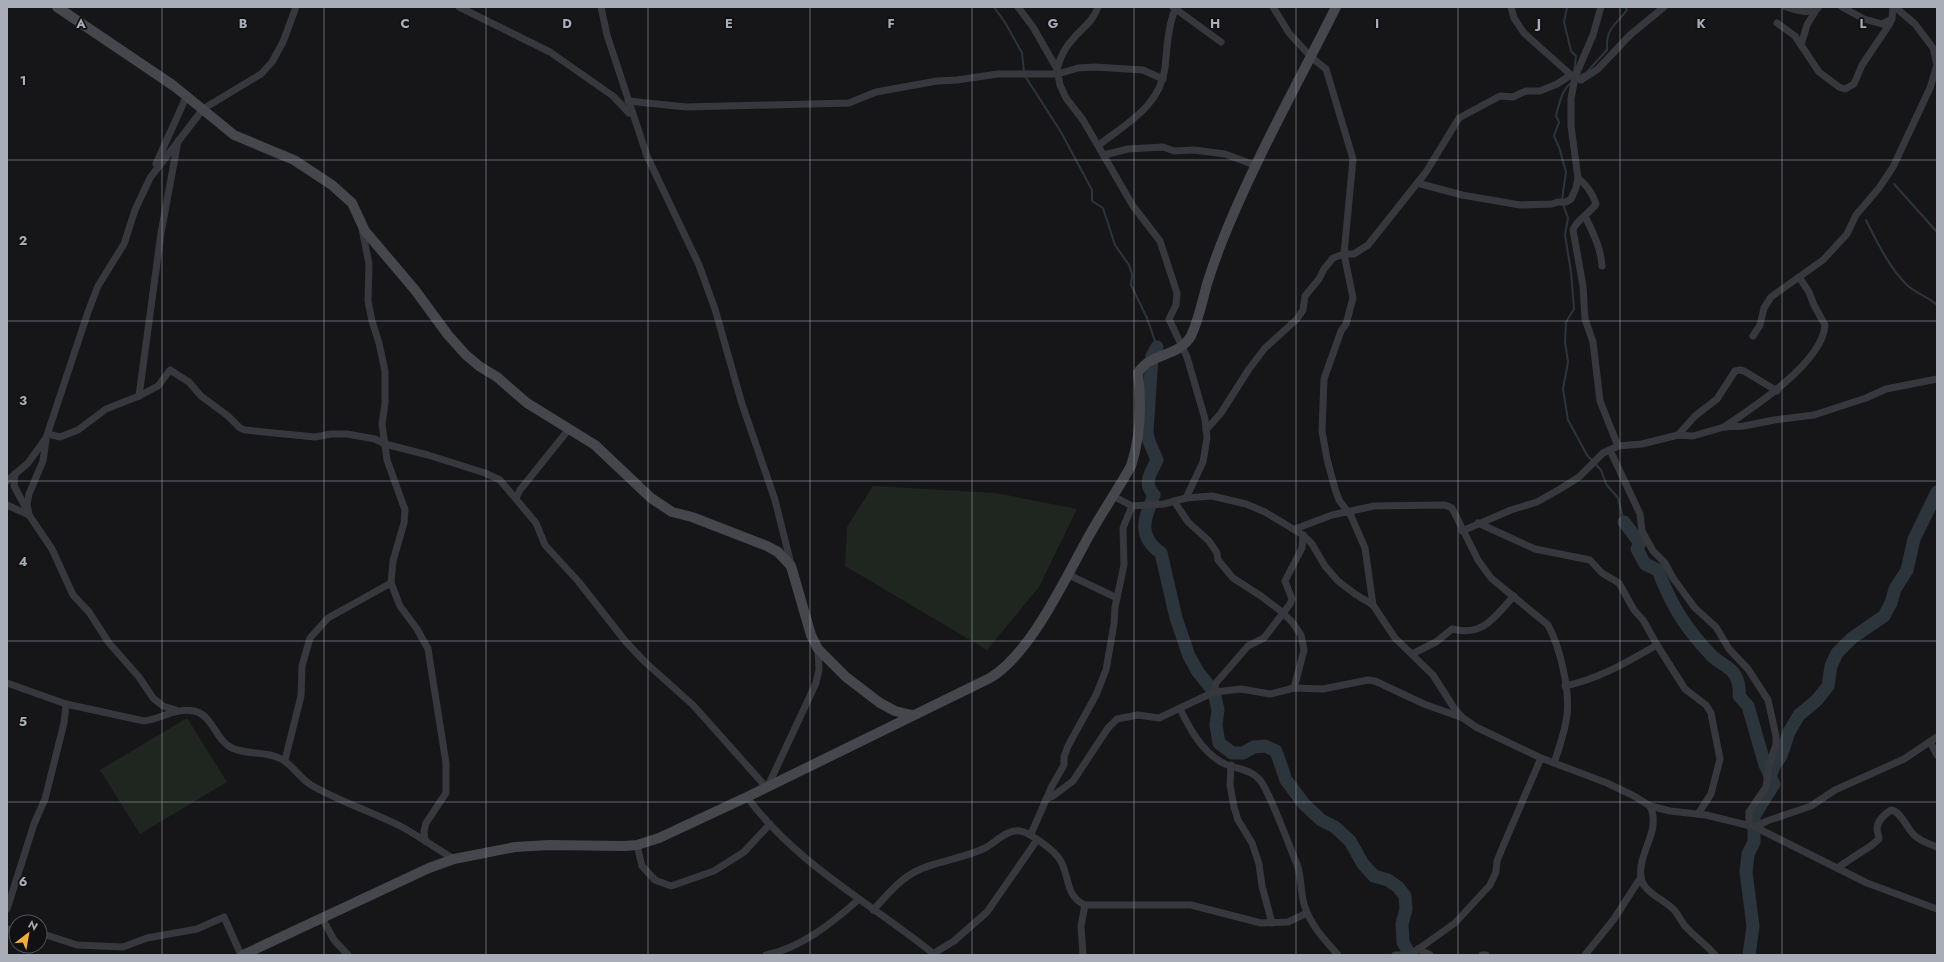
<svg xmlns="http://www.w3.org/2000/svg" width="1944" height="962" viewBox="0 0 1944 962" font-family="Jost,sans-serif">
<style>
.green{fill:#1e261f}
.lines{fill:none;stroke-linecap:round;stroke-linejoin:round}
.stream{stroke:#2c353c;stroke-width:2}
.river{stroke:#2c353c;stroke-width:13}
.street{stroke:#37383d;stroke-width:7}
.secondary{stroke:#45474d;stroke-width:10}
.grid{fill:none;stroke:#a8adb8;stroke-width:1;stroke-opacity:0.55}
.grid-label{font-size:13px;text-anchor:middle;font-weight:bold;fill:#a8adb8;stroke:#111113;stroke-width:3.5;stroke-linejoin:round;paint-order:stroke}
</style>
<rect width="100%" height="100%" fill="#161618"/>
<g class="green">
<polygon points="873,486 996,493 1077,509 1039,587 987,650 845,566 847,527"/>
<polygon points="187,718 227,782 140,834 100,770"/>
</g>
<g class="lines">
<g class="stream">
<polyline points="994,7 1006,24 1022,53 1024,72"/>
<polyline points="1567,7 1564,22 1571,51 1576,56 1574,72"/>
<polyline points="1025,76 1061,132 1092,190 1092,201 1103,208 1115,245 1129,265 1132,274 1131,285 1147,318 1157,347"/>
<path d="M1579,76l7,-3 21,-23c-1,-22 7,-23 20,-40l-2,-3"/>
<polyline points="1894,184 1937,232"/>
<path d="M1562,200l4,-28 -7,-25 -5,-11 5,-14 -3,-6c3,-12 6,-27 16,-34"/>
<polyline points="1563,204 1568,218 1565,235 1571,272 1574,309 1566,322 1565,342 1568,362 1563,389 1568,420 1587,455 1601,470 1606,484 1618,498 1624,522"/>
<path d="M1866,220c11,22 23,47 40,64 8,9 22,12 31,21"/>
</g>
<g class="river">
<path d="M1157,347l-5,9 -5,76c1,11 6,17 10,28 -6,14 -15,22 -3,35 -10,24 -17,41 7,58l15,65 13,38 9,16 16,20 4,18 -2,15 3,18 13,10h11l11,-6 11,-1 11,5 10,29 18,24 17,16 14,7 15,14 13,23 11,12 14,4 10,7 7,9 1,13 -4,15 1,18 7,13"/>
<path d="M1624,522l16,21 -3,6 8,15 13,6c13,35 28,59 54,86 6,6 14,9 20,15 6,6 8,17 7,25l9,10 17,59 9,19 -20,32v26l-6,12 -2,18 7,54 -4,29"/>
<polyline points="1770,777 1774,766 1781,756 1789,732 1799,715 1817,700 1828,686 1831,666 1837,653 1852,638 1884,616 1891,603 1895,589 1907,570 1914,539 1937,492"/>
</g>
<g class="street">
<polyline points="459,7 550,52 613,96 629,113"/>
<polyline points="601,7 607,35 647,156 699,265 715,309 742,404 775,500 791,564"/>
<polyline points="1018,7 1033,27 1057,69 1060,85 1066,98 1083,120 1133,206 1160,241 1177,293 1176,305 1169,319 1187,357 1205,419 1207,438 1203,462 1186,498"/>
<polyline points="1173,7 1221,42"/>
<polyline points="1273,7 1289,33 1311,57 1326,69 1353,159 1344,254 1353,298 1346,324 1341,331 1324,379 1322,431 1327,459 1335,489 1339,500 1351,516 1365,548 1373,605"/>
<polyline points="1511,7 1514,18 1524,33 1571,75 1581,80 1598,69 1630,35 1664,7"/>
<path d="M1786,7c9,3 25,8 32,1"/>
<polyline points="1842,7 1864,19 1882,24 1890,20"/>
<polyline points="1777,23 1795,36 1819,72 1839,87 1845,89 1854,84 1862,65 1889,25 1892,19 1893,7"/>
<polyline points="1801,45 1807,25 1816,10"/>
<path d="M1057,69c3,-11 8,-22 16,-30 9,-11 20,-17 25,-32"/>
<polyline points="628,101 686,107 849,103 876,92 937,81 957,80 998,74 1058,74 1078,68 1095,67 1143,70 1163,79"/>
<path d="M1099,145c28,-22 61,-39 66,-77 2,-20 3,-43 11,-61"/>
<polyline points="1104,155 1128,149 1163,147 1174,151 1194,150 1225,154 1257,166"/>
<polyline points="156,164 187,95"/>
<path d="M1578,178c9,8 14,14 18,26 -6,9 -20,16 -23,26l10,56 2,33 8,23 7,59 18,45"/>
<polyline points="1417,183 1462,195 1520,205 1552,204 1558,202 1566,202 1571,199 1576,188 1578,178 1571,126 1571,99 1575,77 1593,35 1601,7"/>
<path d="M1585,216c8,17 16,32 17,50"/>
<polyline points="362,229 369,264 368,301 372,321 379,343 385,371 385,403 382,424 387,460 405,510 404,523 393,561 391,583 400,606 417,629 428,649 446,763 446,793 426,823 424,831 425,841"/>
<polyline points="1753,336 1760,325 1764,308 1771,297 1823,260 1847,234 1856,215 1879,188 1893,167 1930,88 1937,65 1933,48 1915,24 1895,7"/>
<polyline points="139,396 161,233 178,141"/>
<path d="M1724,427c29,-19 99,-65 101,-102l-11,-20 -5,-13 -10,-15"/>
<polyline points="1206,430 1221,413 1249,369 1265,348 1297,319 1303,310 1305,296 1319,279 1324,269 1333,258 1344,254 1354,254 1368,245 1426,172 1459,118 1500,96 1513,97 1526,91 1540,91 1557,84 1571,75"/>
<polyline points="48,434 60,437 78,430 106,409 139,396 158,386 170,370 189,382 201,396 228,416 240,428 245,430 315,437 331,434 347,434 375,439 385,444 428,455 485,473 500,480 536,523 545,545 578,581 626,642 645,662 693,705 767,788 816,683 819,670 818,649"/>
<polyline points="1678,435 1695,416 1717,399 1735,371 1740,370 1744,371 1777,391"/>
<polyline points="46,440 43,461 29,494 27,504 29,515 52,549 73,595 89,612 109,643 139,677 153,698 163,706 176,710"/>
<polyline points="1610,450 1640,514 1642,531 1653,551 1665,563 1673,578 1695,608 1716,627 1729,649 1748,669 1768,700 1776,736 1776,745 1769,764 1766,787 1749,812 1749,826"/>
<polyline points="15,474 14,486 27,510"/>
<polyline points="7,481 28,463 46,438 88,312 98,286 124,244 135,210 150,178 203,109 261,74 272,62 283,42 296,7"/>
<polyline points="1113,496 1132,506 1164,504 1186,498 1212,496 1246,504 1265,512 1303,535 1312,544 1325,566 1338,581 1355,594 1373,605 1395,638 1433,675 1454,708 1463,718 1476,727 1541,758 1607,783 1634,796 1650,806 1670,811 1706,815 1755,827 1867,883 1937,909"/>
<polyline points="516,498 520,490 569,429"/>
<polyline points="1174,501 1188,522 1209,541 1217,553 1218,560 1233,578 1261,596 1282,612 1292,622 1301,635 1304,650 1294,688"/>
<polyline points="7,505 29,515"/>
<polyline points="1478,523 1535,549 1590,560 1602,573 1619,583 1634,610 1643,620 1657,645"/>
<path d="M1295,529l37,-14 42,-9 71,-1 7,3 26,52 13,18 57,47c12,22 22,65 19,90 -2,17 -8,33 -13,48"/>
<polyline points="1462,531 1511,510 1537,502 1560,489 1579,477 1603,453 1618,446 1642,444 1678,435 1693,436 1724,427 1744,426 1774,420 1814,415 1866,398 1886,389 1937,379"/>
<polyline points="1069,575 1117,598"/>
<path d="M1412,654l24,-12 16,-13c32,8 43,-13 62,-33"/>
<path d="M7,683l59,21 78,17c17,-2 32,-14 50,-10 19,4 21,29 38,37 15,7 33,3 47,10 13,5 20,20 32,27 29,17 62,27 91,42 18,10 35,22 52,32"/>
<path d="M1565,686c34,-7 62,-24 92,-41l28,44 21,16 5,8 9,46 -9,35 -13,20"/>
<polyline points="1214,692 1216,683 1248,646 1264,638 1290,604 1292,599 1285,581 1302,548 1303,535"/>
<path d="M1180,709c10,20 21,41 41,53 12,7 27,6 37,16 10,8 32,71 39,86 5,14 3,29 8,43 6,19 21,34 33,48"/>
<polyline points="1930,742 1937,755"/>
<polyline points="285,760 301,696 302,666 310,638 328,618 391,583"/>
<polyline points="1231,765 1230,785 1234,807 1238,820 1252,843 1259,864 1262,886 1272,923"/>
<path d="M747,797c50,68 124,106 188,158"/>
<polyline points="1046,799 1053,796 1073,781 1108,728 1117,719 1138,715 1159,718 1214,692 1241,689 1270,694 1294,688 1323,689 1368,680 1375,681 1424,704 1463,718"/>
<path d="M1650,806c12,25 -13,47 -9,72 2,14 24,22 33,32 5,5 7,12 12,17 10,11 19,16 29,28"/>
<polyline points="1755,827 1767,821 1811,806 1835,790 1904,759 1937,737"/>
<polyline points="1031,834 1052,786 1064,765 1064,757 1068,746 1096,695 1106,670 1114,624 1115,607 1124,565 1123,528 1132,506"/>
<polyline points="637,845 642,866 655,880 671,886 714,871 744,852 770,824"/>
<path d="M1837,868l35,-23 7,-6c0,-4 -2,-7 -2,-10 0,-8 8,-15 14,-19 10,1 16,19 23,25 6,6 15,9 23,12"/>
<polyline points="1085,905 1191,905 1261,923 1288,922 1307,913"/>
<polyline points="7,909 34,824 45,799 64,723 66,704"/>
<path d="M873,910c11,-11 21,-25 35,-34 22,-15 53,-16 77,-28 11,-6 22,-19 35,-17 9,1 32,18 38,26 13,16 5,38 27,48l-4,21 2,29"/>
<polyline points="322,918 334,940 348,955"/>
<polyline points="7,929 16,930"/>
<polyline points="40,933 77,945 123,947 147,938 197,929 224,917 241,955"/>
<polyline points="1418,949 1430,955"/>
<path d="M766,955c35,-7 66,-32 92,-55"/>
<polyline points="931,955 954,941 987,912 1037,840"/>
<polyline points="1395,955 1410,955 1455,923 1490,885 1496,872 1497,861 1504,844 1541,758"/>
<polyline points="1482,955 1486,955"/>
<polyline points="1585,955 1614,919 1641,877"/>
</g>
<g class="secondary">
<polyline points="57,7 174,86 234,135 294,160 332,185 352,203 365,231 415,290 448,335 466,355 479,366 497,377 527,403 595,445 651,498 672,512 692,517 767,546 778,552 791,566 811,635 818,649 846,677 880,703 895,711 912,715"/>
<path d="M243,955l186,-87 25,-9 61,-12 34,-2 75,1 13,-1 22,-7 88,-41 243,-119c39,-23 72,-93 94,-133 14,-27 32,-52 47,-79 10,-31 11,-61 7,-93 11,-20 41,-16 53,-37 8,-17 11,-34 16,-52 4,-13 9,-27 14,-40 32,-81 76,-159 115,-237"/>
</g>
</g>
<path class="grid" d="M162,7v948M324,7v948M486,7v948M648,7v948M810,7v948M972,7v948M1134,7v948M1296,7v948M1458,7v948M1620,7v948M1782,7v948M7,160h1930M7,321h1930M7,481h1930M7,641h1930M7,802h1930"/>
<g class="grid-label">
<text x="81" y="28">A</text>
<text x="243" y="28">B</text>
<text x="405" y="28">C</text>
<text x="567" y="28">D</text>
<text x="729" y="28">E</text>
<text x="891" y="28">F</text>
<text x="1053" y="28">G</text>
<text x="1215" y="28">H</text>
<text x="1377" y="28">I</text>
<text x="1539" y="28">J</text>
<text x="1701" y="28">K</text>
<text x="1863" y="28">L</text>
<text x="23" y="85">1</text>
<text x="23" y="245">2</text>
<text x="23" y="405">3</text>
<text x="23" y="566">4</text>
<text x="23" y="726">5</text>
<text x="23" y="886">6</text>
</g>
<rect width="1944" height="962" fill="none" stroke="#a8adb8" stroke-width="16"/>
<g transform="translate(28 934) rotate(31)"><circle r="19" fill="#111113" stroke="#4d4f55"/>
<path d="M0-3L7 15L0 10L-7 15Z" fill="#f2b134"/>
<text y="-6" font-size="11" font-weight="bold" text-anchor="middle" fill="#a8adb8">N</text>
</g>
</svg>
